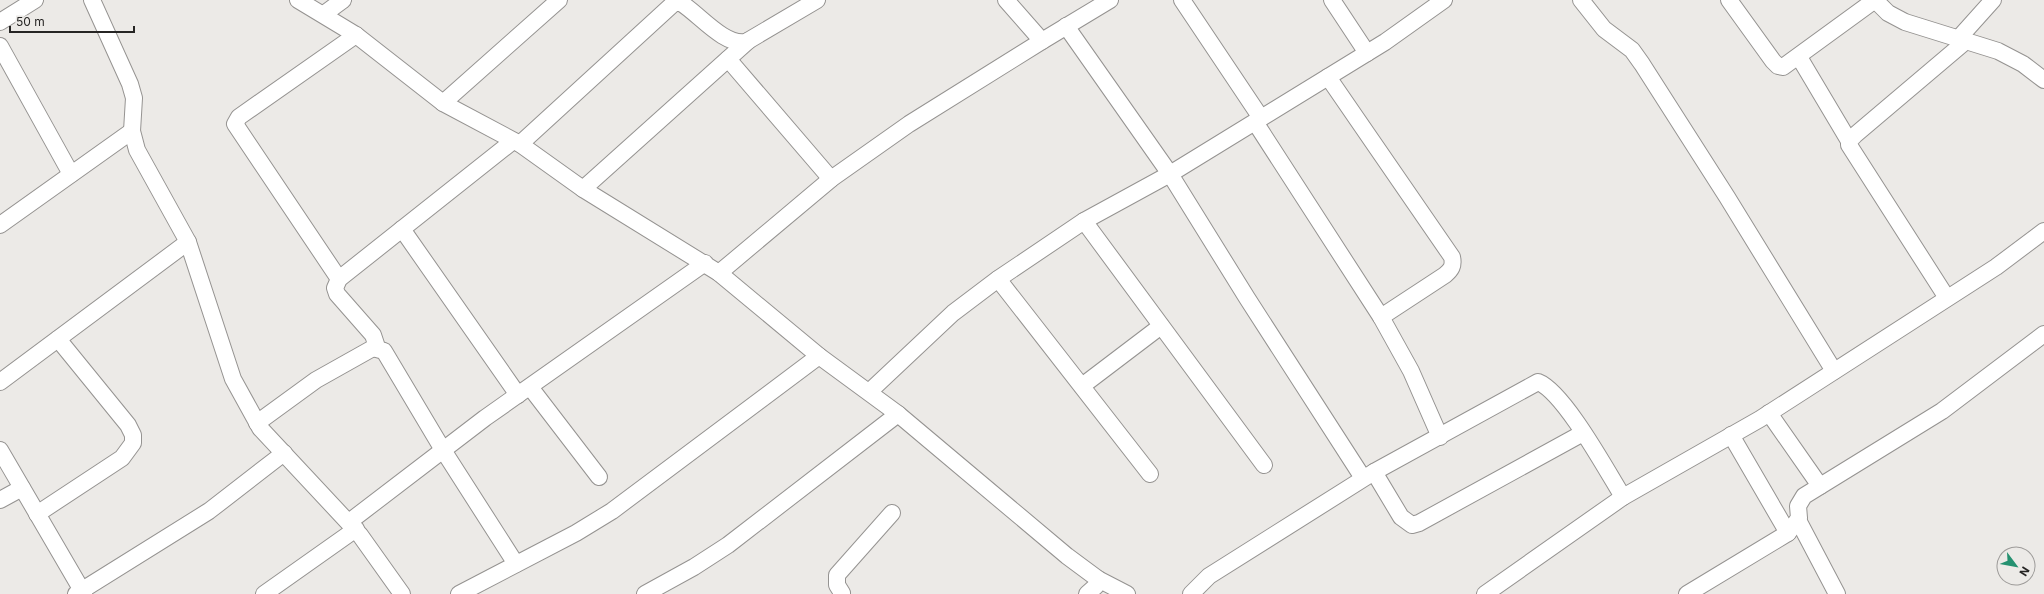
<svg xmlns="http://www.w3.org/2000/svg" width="2044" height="594" viewBox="0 0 2044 594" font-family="Inter,sans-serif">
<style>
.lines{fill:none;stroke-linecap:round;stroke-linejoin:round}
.minor-casing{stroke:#959391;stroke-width:18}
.minor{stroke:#fff;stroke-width:16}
</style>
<rect width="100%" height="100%" fill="#eceae7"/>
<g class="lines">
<g class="minor-casing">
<g id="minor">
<polyline points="92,0 130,84 134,98 132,131 137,150 188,242 233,379 260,428 360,535 402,594"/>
<polyline points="298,0 356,35 443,103 520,144 583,189 719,273 819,356 898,414 1067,556 1098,579 1127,594"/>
<polyline points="1006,0 1042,41"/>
<polyline points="1182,0 1261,118"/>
<polyline points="1332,0 1367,53"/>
<polyline points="1581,0 1604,29 1632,50 1642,64 1727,197 1834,371"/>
<polyline points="1729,0 1773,61 1778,66 1783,67 1875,0"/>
<polyline points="1875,0 1888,13 1905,22 1998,51 2023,64 2044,80"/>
<polyline points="324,14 343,0"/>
<polyline points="0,22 35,0"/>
<polyline points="1066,26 1170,174 1247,298 1363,478"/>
<polyline points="1958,39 1993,0"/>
<polyline points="0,46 71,174"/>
<polyline points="1799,57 1849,141"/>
<polyline points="728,59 831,179"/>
<path d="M1328,77l124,180c2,9 -1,13 -7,18l-64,42"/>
<polyline points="443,103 559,0"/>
<polyline points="1255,122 1381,317 1411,371 1440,437"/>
<path d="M520,144l154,-141h7c18,11 43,43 65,39l71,-42"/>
<polyline points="583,189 748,41"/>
<polyline points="1084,221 1264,465"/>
<polyline points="0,225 132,131"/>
<polyline points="402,229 518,395"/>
<polyline points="719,273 831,179 909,124 1042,41 1110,0"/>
<polyline points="339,279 235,124 239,117 356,35"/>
<polyline points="998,279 1150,474"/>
<polyline points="1947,298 1849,145 1849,141 1855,135 1966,41"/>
<polyline points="373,348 384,351 443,450 516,564"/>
<polyline points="0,382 188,242"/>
<polyline points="1082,386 1161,326"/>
<polyline points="530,387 599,477"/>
<polyline points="869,392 953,313 998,279 1084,221 1170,174 1385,42 1444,0"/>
<polyline points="1769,413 1820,486"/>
<polyline points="257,423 316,380 373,348 376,344 373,335 337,294 335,288 339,279 513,141"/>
<polyline points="1731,435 1788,533"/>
<polyline points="0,450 84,594"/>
<polyline points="1374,472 1401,517 1412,525 1419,523 1583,433"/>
<polyline points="0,500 22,488"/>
<polyline points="37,514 122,458 133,443 133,435 128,425 58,339"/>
<polyline points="1798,520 1837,594"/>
<polyline points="349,522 485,418 705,263"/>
<polyline points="842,593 837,585 837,575 892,513"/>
<polyline points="76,594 209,511 284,453"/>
<polyline points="264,594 356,529"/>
<polyline points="459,594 576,533 612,511 819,356"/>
<polyline points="645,594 694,567 728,545 898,414"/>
<polyline points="1087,594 1096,586 1098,579"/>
<path d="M1191,594l18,-18 165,-104 164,-90c26,10 69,89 85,115"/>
<polyline points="1485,594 1623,497 1760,419 1996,267 2044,231"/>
<polyline points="1687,594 1788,533 1799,518 1798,506 1804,496 1942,411 2044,334"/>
</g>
</g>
<use href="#minor" class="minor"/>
</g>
<g transform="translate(2016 566) rotate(122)"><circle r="19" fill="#eceae7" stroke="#9d9b99"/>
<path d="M0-3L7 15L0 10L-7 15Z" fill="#259170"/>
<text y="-6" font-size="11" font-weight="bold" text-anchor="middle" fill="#262524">N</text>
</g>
<path d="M10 26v6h124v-6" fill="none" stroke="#262524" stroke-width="2"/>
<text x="16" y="26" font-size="12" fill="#262524" stroke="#eceae7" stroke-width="3" paint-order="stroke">50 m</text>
</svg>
